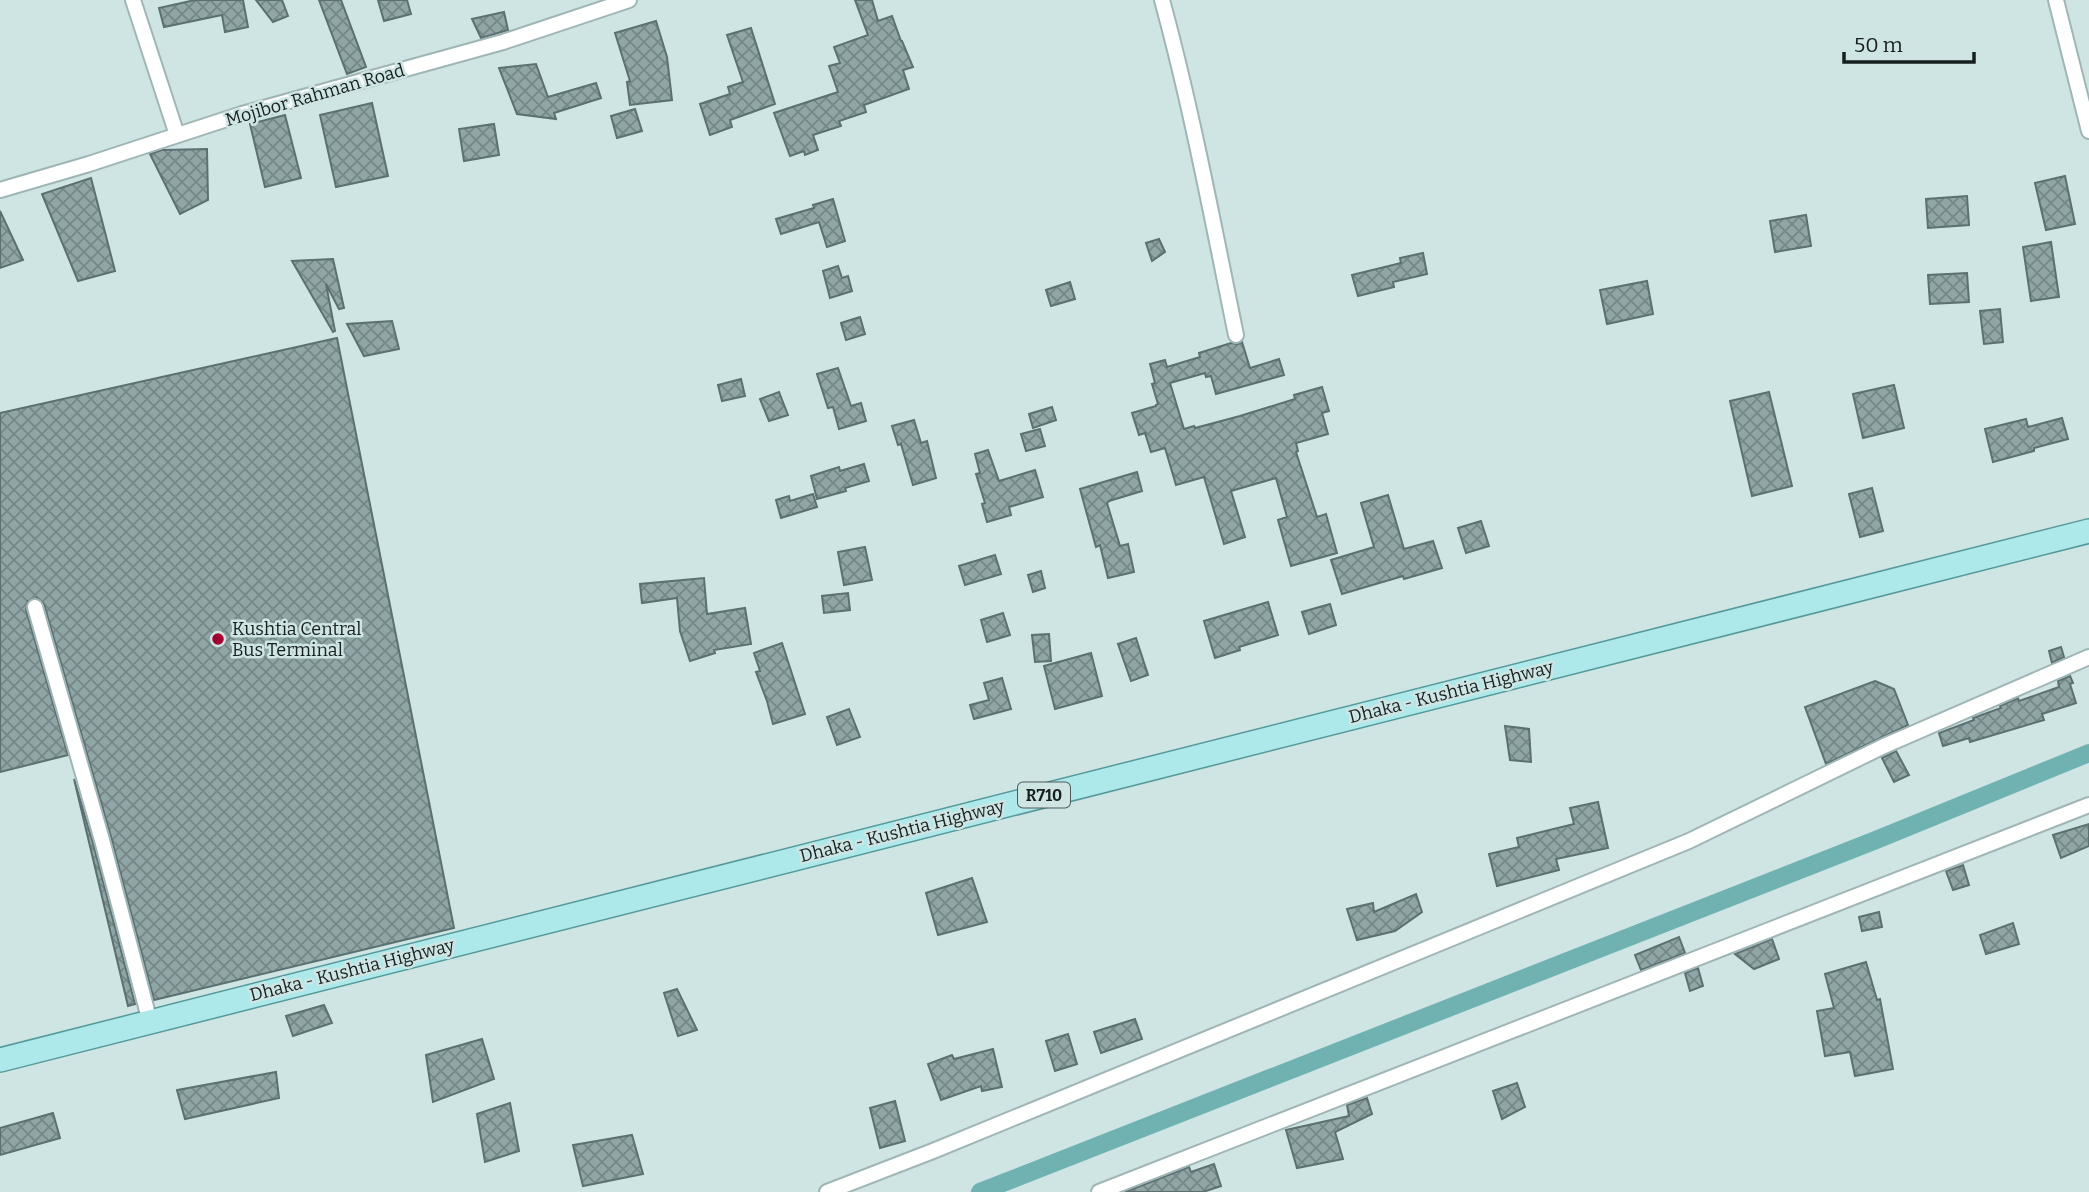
<svg xmlns="http://www.w3.org/2000/svg" width="2089" height="1192" viewBox="0 0 2089 1192" font-family="Bitter,serif">
<style>
.lines{fill:none;stroke-linecap:round;stroke-linejoin:round}
.canal{stroke:#70b1b2;stroke-width:18}
.building{fill:url(#building-cross-hatch);stroke:#5b7070;stroke-width:2}
.street-casing{stroke:#a0b6b6;stroke-width:18}
.primary-casing{stroke:#55999a;stroke-width:26}
.street{stroke:#fff;stroke-width:14}
.primary{stroke:#ade9ea;stroke-width:23}
.poi-dot{fill:#a10131;stroke:#cee5e4;stroke-width:2.5}
.labels{text-anchor:middle;dominant-baseline:central;stroke-width:5;stroke-linejoin:round;paint-order:stroke}
.shield{fill:#cee5e4;stroke:#4e5a5a;stroke-width:2}
.shield-label{font-size:16px;font-weight:bold;fill:#171f1f}
.street-label{font-size:18px;fill:#171f1f;stroke:#cee5e4}
.poi-label{font-size:18px;fill:#171f1f;stroke:#cee5e4;text-anchor:start}
</style>
<defs>
<pattern id="building-cross-hatch" width="8" height="8" patternUnits="userSpaceOnUse" patternTransform="scale(1.75)"><rect width="8" height="8" fill="#90a6a6"/><path d="M0 0l8 8M0 8l8-8" fill="none" stroke="#758787"/></pattern>
</defs>
<rect width="100%" height="100%" fill="#cee5e4"/>
<g class="lines">
<polyline class="canal" points="980,1192 1876,840 2089,753"/>
</g>
<g class="building">
<polygon points="195,0 243,0 248,27 225,32 222,15 164,27 159,8"/>
<polygon points="256,0 282,0 288,16 273,22"/>
<polygon points="319,0 341,0 366,67 347,74"/>
<polygon points="378,0 407,0 411,14 384,21"/>
<polygon points="855,0 872,0 878,21 892,16 901,41 902,41 913,67 903,70 909,89 864,105 866,112 839,121 841,126 813,135 818,150 805,155 804,151 790,156 774,113 838,92 829,66 840,63 834,47 868,35"/>
<polygon points="504,12 508,30 481,38 472,19"/>
<polygon points="656,21 667,57 672,100 630,105 627,82 630,81 615,33"/>
<polygon points="751,28 775,104 730,120 732,127 710,135 700,104 730,94 728,87 743,82 727,35"/>
<polygon points="536,64 548,97 596,83 601,98 554,113 556,119 517,114 499,68"/>
<polygon points="372,103 388,176 336,187 320,115"/>
<polygon points="635,109 642,131 617,138 611,116"/>
<polygon points="285,115 301,178 265,187 250,124"/>
<polygon points="494,124 499,155 464,161 459,129"/>
<polygon points="207,149 208,200 180,214 150,154 162,150"/>
<polygon points="2065,176 2075,224 2046,230 2035,183"/>
<polygon points="91,178 115,271 78,281 42,194"/>
<polygon points="1967,196 1969,225 1928,228 1926,199"/>
<polygon points="833,199 845,241 827,247 819,222 781,234 776,219 814,208 813,205"/>
<polygon points="0,211 23,260 0,268"/>
<polygon points="1806,215 1811,246 1775,252 1770,221"/>
<polygon points="1159,239 1165,252 1152,261 1146,243"/>
<polygon points="2051,242 2059,297 2031,301 2023,247"/>
<polygon points="1423,253 1427,274 1393,282 1394,287 1358,296 1352,275 1401,263 1400,258"/>
<polygon points="333,259 344,308 339,309 326,284 335,331 333,332 292,261"/>
<polygon points="838,266 842,278 848,276 852,291 830,298 823,271"/>
<polygon points="1967,273 1969,302 1930,304 1928,275"/>
<polygon points="1647,281 1653,314 1607,324 1600,290"/>
<polygon points="1070,282 1075,299 1051,306 1046,290"/>
<polygon points="2000,309 2003,342 1984,344 1980,311"/>
<polygon points="860,317 865,334 846,340 841,323"/>
<polygon points="392,321 399,349 364,356 347,324"/>
<polygon points="337,338 454,928 154,1000 111,837 44,604 37,598 28,601 26,610 68,755 0,772 0,413"/>
<polygon points="1242,342 1250,368 1279,359 1284,375 1216,394 1211,376 1206,377 1205,373 1170,383 1184,429 1194,426 1195,428 1240,416 1295,399 1294,395 1322,387 1329,411 1322,413 1328,434 1296,443 1298,451 1296,452 1317,517 1326,514 1337,553 1291,566 1278,520 1287,517 1276,478 1231,491 1245,537 1224,544 1204,477 1176,485 1165,448 1151,452 1145,433 1139,435 1132,413 1156,406 1156,405 1158,404 1152,384 1155,383 1150,364 1165,360 1167,367 1200,357 1199,353 1231,343 1237,344"/>
<polygon points="838,368 851,406 861,403 866,421 839,429 833,407 828,408 817,374"/>
<polygon points="741,379 745,396 722,401 718,385"/>
<polygon points="1894,385 1904,428 1863,438 1853,394"/>
<polygon points="779,392 788,415 769,421 760,399"/>
<polygon points="1769,392 1792,486 1752,496 1730,401"/>
<polygon points="1052,407 1056,420 1033,428 1029,414"/>
<polygon points="2062,418 2068,439 2034,448 2034,451 1993,462 1985,429 2026,419 2028,427"/>
<polygon points="914,420 921,443 927,441 936,478 913,485 901,444 898,445 892,426"/>
<polygon points="1040,429 1045,446 1026,451 1021,434"/>
<polygon points="988,450 999,481 1035,470 1043,497 1009,507 1011,515 987,522 982,504 985,503 976,474 980,473 975,454"/>
<polygon points="864,464 869,481 845,488 846,491 817,499 811,476 839,467 840,471"/>
<polygon points="1137,472 1142,491 1109,501 1107,503 1120,546 1128,544 1134,572 1108,578 1100,545 1096,547 1080,489"/>
<polygon points="1872,488 1883,531 1860,537 1849,494"/>
<polygon points="813,494 817,507 781,518 776,500 789,496 790,501"/>
<polygon points="1388,495 1404,549 1433,541 1442,568 1404,579 1403,576 1342,594 1331,560 1374,547 1361,503"/>
<polygon points="1481,521 1489,546 1466,553 1458,528"/>
<polygon points="865,547 872,580 844,585 838,552"/>
<polygon points="995,555 1001,574 965,585 959,566"/>
<polygon points="1041,571 1045,588 1033,592 1028,575"/>
<polygon points="704,578 707,614 745,608 751,644 714,650 715,653 690,661 680,631 677,598 642,603 640,584"/>
<polygon points="848,593 850,610 824,613 822,596"/>
<polygon points="1268,602 1278,635 1239,647 1240,650 1215,658 1204,621"/>
<polygon points="1330,604 1336,625 1309,634 1302,612"/>
<polygon points="1003,613 1010,635 987,642 981,620"/>
<polygon points="1049,634 1051,661 1035,662 1032,635"/>
<polygon points="1136,638 1148,675 1131,681 1118,644"/>
<polygon points="782,643 805,714 773,724 767,701 756,672 760,671 754,653"/>
<polygon points="2061,647 2064,657 2052,663 2049,651"/>
<polygon points="1091,653 1102,696 1055,709 1044,666"/>
<polygon points="2070,676 2073,683 2070,684 2076,703 2042,714 2044,720 1970,742 1969,738 1943,746 1939,733 1974,720 1973,718 2001,708 2000,706 2018,698 2019,701 2059,687 2058,681"/>
<polygon points="1002,678 1011,709 974,719 970,705 989,700 984,683"/>
<polygon points="1875,681 1894,689 1908,725 1826,764 1805,707"/>
<polygon points="849,709 860,737 837,745 827,717"/>
<polygon points="1505,726 1529,729 1531,762 1510,760"/>
<polygon points="1896,751 1909,775 1894,782 1882,758"/>
<polygon points="74,779 93,843 135,1004 128,1006"/>
<polygon points="1598,802 1608,848 1556,859 1559,870 1497,886 1489,854 1519,847 1517,838 1574,824 1570,808"/>
<polygon points="2089,824 2089,846 2061,858 2053,835"/>
<polygon points="1963,865 1969,885 1953,890 1946,871"/>
<polygon points="972,878 987,922 938,935 926,893"/>
<polygon points="1416,894 1422,912 1395,931 1357,940 1347,909 1373,903 1374,912"/>
<polygon points="1879,912 1882,927 1862,931 1859,917"/>
<polygon points="2013,923 2019,944 1986,954 1980,935"/>
<polygon points="1679,937 1685,953 1641,970 1635,955"/>
<polygon points="1772,939 1779,959 1754,969 1735,954"/>
<polygon points="1866,962 1877,1000 1880,999 1893,1069 1855,1076 1850,1052 1825,1056 1817,1011 1834,1008 1825,974"/>
<polygon points="1698,968 1703,986 1690,991 1685,973"/>
<polygon points="677,989 697,1030 678,1036 664,993"/>
<polygon points="324,1005 332,1023 293,1036 286,1016"/>
<polygon points="1135,1019 1142,1039 1101,1053 1094,1032"/>
<polygon points="1068,1034 1077,1064 1055,1071 1046,1041"/>
<polygon points="482,1039 494,1079 433,1102 426,1055"/>
<polygon points="993,1049 1002,1087 982,1091 981,1086 941,1100 928,1064 952,1055 954,1059"/>
<polygon points="276,1072 279,1098 185,1119 177,1090"/>
<polygon points="1517,1083 1525,1107 1502,1119 1493,1091"/>
<polygon points="1367,1098 1372,1114 1335,1132 1343,1159 1297,1168 1286,1130 1349,1116 1347,1105"/>
<polygon points="895,1101 905,1141 880,1148 870,1108"/>
<polygon points="510,1103 519,1151 485,1162 477,1114"/>
<polygon points="53,1113 60,1138 0,1155 0,1128"/>
<polygon points="632,1135 643,1174 583,1186 573,1145"/>
<polygon points="1214,1164 1221,1186 1203,1192 1125,1192 1189,1167 1191,1172"/>
</g>
<g class="lines">
<g class="street-casing">
<g id="street">
<polyline points="133,0 177,135"/>
<path d="M1162,0c30,110 51,223 74,335"/>
<polyline points="2056,0 2089,131"/>
<polyline points="0,190 89,164 242,114 503,42 629,0"/>
<polyline points="35,607 102,840 150,1022"/>
<polyline points="827,1192 933,1151 1689,841 1884,746 2089,657"/>
<polyline points="1099,1192 2089,805"/>
</g>
</g>
<g class="primary-casing">
<polyline id="primary" points="0,1060 2089,531"/>
</g>
<use href="#street" class="street"/>
<use href="#primary" class="primary"/>
</g>
<circle class="poi-dot" cx="218" cy="639" r="7"/>
<g class="labels">
<rect class="shield" x="1018" y="782.5" width="52" height="25" rx="5"/>
<g class="shield-label">
<text x="1044" y="795">R710</text>
</g>
<g class="street-label">
<text transform="translate(315 95) rotate(-16)">Mojibor Rahman Road</text>
<text transform="translate(1451 692) rotate(-14)">Dhaka - Kushtia Highway</text>
<text transform="translate(902 831) rotate(-14)">Dhaka - Kushtia Highway</text>
<text transform="translate(352 970) rotate(-14)">Dhaka - Kushtia Highway</text>
</g>
<g class="poi-label">
<text x="232" y="629">Kushtia Central<tspan x="232" dy="21">Bus Terminal</tspan></text>
</g>
</g>
<path d="M1844 52v10h130v-10" fill="none" stroke="#171f1f" stroke-width="3.5"/>
<text x="1854" y="52" font-size="21" fill="#171f1f" stroke="#cee5e4" stroke-width="5" paint-order="stroke">50 m</text>
</svg>
